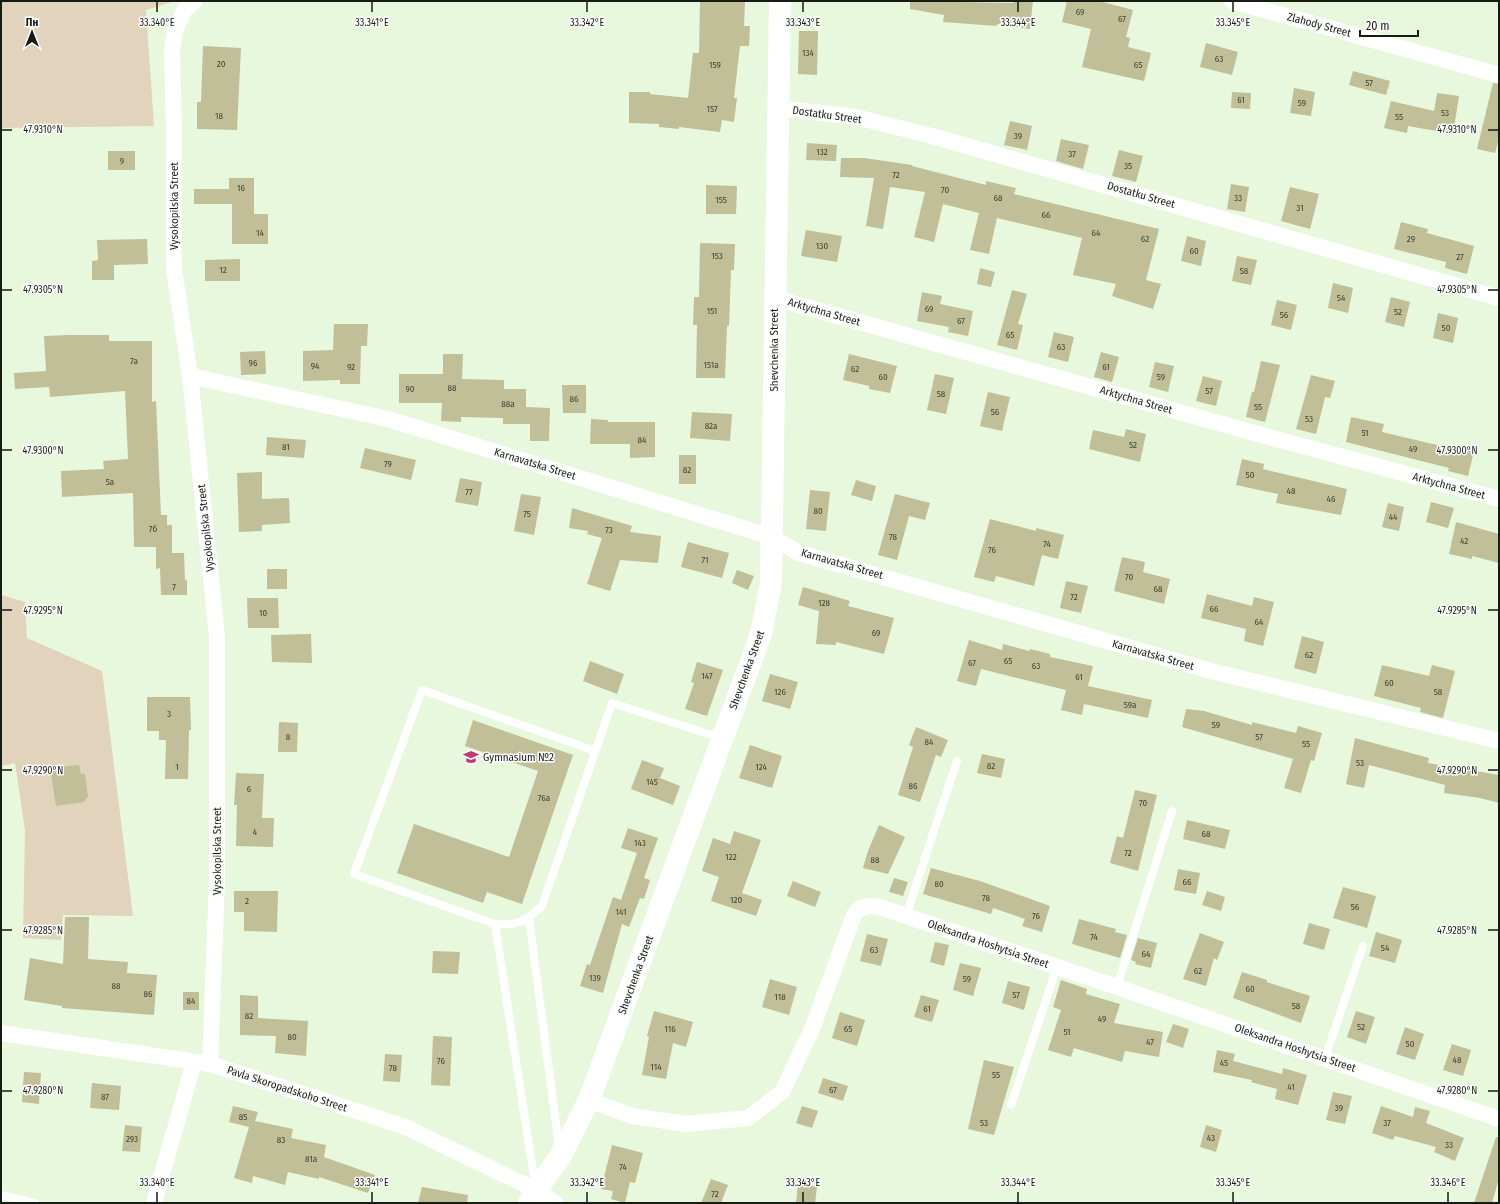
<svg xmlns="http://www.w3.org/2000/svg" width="1500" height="1204" viewBox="0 0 1500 1204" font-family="'Fira Sans Condensed',sans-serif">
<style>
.green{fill:#e2d3bc}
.building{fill:#c0bf98}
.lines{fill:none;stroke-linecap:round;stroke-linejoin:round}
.lane{stroke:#fff;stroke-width:8}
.street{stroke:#fff;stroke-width:16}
.secondary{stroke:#fff;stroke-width:22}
.ticks{fill:none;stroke:#161c13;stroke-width:1.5}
.labels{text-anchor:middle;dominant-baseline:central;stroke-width:3;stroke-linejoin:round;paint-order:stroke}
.number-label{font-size:9px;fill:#404534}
.street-label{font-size:11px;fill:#161c13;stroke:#fff}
.poi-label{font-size:11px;fill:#161c13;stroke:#fff;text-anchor:start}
.ticks-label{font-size:10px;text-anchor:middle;fill:#161c13;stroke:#fff;stroke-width:3;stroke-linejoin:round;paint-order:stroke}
</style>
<rect width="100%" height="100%" fill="#e7f8dd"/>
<g class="green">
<polygon points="1,1 175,1 146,10 154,126 1,128"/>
<polygon points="1,595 25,602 27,638 102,671 133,916 63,915 61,940 23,938 25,830 15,763 1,766"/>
</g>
<g class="building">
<polygon points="700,1 745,1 744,26 750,26 749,46 740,46 734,98 737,98 734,122 722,120 720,132 679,127 679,129 659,127 659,124 629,123 629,92 650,92 650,94 688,98 693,53 699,53"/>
<polygon points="910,1 1013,3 1013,1 1033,1 1030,29 997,24 997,26 943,22 944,15 910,9"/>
<polygon points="1067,1 1099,1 1133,10 1126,37 1130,38 1128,47 1151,53 1144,81 1082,67 1091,29 1062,22"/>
<polygon points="799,31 818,31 817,75 798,74"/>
<polygon points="1206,43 1238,52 1232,75 1200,67"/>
<polygon points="203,46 241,48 237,130 197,129 197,102 201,102"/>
<polygon points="1353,71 1390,81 1386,95 1349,85"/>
<polygon points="1493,83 1499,84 1499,138 1495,153 1477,149"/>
<polygon points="1294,88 1315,92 1311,116 1290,113"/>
<polygon points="1232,92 1251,93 1250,109 1231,108"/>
<polygon points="1437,93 1459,96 1453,134 1408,126 1407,133 1384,128 1391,101 1434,111"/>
<polygon points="1010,121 1032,126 1027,150 1004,145"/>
<polygon points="1061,139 1089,145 1083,169 1056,161"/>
<polygon points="807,143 837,145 836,161 806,160"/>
<polygon points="1119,150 1143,156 1136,182 1112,176"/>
<rect x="108" y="151" width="27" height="19"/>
<polygon points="841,158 864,158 912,165 912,166 986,185 986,181 1016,188 1014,194 1159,229 1146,280 1161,284 1153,309 1112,296 1116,284 1073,275 1082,238 997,218 989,254 970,250 979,213 943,204 934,242 914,237 925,192 890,187 883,229 866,226 874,178 840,177"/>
<polygon points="229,178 254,178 254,214 268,214 268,244 232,244 232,204 194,204 194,189 229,189"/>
<polygon points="1231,184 1249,187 1245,212 1227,209"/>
<polygon points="706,185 737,186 736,214 706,214"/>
<polygon points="1290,187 1319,194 1310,229 1281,221"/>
<polygon points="1401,222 1428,229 1427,233 1474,246 1467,274 1445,268 1446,262 1394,249"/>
<polygon points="806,230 842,236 837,262 801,256"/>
<polygon points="1187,236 1206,241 1201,266 1181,261"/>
<polygon points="147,239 148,264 114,265 114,280 92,280 92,261 98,260 97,240"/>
<polygon points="700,243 735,244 734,270 731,270 729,326 727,326 725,378 696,378 697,325 693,325 694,297 699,297"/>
<polygon points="1237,256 1257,260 1251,285 1232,281"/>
<polygon points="240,259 240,281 205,281 205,260"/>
<polygon points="980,268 995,272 991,287 977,284"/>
<polygon points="1333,283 1353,288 1348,313 1328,308"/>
<polygon points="1012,290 1027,294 1018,324 1023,325 1017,350 997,345"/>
<polygon points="922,292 942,296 940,304 973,311 968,336 948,332 949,327 917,321"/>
<polygon points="1391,297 1410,302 1404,327 1385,322"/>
<polygon points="1277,300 1297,305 1291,330 1271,325"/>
<polygon points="1438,313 1458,318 1453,343 1433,338"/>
<polygon points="334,324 368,324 367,346 361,346 360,384 340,384 340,380 303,381 303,351 333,350"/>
<polygon points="1054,332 1074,337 1068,362 1048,357"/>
<polygon points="68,335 109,335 109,341 152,341 152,402 156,401 161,515 167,515 167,525 172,525 172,553 184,553 185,580 187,580 187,595 161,595 160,568 156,569 156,547 134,547 133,493 62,497 61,471 104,469 103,461 128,459 125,391 50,397 49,387 15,389 14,373 46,371 44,336"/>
<polygon points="265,351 266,374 241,375 240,352"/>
<polygon points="1101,352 1119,357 1112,382 1094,377"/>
<polygon points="443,354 463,354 462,379 504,380 504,389 526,389 526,407 550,408 549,441 530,441 530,424 503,424 503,418 461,417 461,422 441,421 442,403 399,403 399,374 443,374"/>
<polygon points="849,354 897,366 890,393 869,389 869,386 843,380"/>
<polygon points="1261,361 1280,365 1265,422 1246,417 1252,392 1254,392"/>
<polygon points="1155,362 1174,366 1168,392 1149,387"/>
<polygon points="935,374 954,378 946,414 927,410"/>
<polygon points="1311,375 1335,381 1330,398 1325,397 1316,434 1296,429"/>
<polygon points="1203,376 1222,381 1216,406 1196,401"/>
<polygon points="562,385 586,385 586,413 563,413"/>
<polygon points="988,392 1010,397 1002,431 980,426"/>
<polygon points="692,412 732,414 730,441 690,438"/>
<polygon points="1351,417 1384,424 1382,432 1454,449 1454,446 1474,451 1468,476 1448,471 1449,468 1346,442"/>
<polygon points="591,419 608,420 608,422 655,422 655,457 630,458 630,444 590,444"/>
<polygon points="1126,429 1146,434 1140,462 1089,449 1093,430 1124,437"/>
<polygon points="267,437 306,440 304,458 266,455"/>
<polygon points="365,448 416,460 411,480 360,468"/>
<rect x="679" y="455" width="17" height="29"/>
<polygon points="1242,459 1264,464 1263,469 1347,489 1341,515 1276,503 1278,494 1236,485"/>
<polygon points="262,472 262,499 289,498 290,523 262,525 262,531 239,532 237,473"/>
<polygon points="460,478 482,482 478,506 455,502"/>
<polygon points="856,480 876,486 872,501 851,495"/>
<polygon points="810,490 830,492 826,531 806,529"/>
<polygon points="521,494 541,497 534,535 514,531"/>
<polygon points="895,494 930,503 925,520 909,516 897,560 878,555"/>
<polygon points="1431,502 1454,508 1448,528 1426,522"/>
<polygon points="1388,503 1404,507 1399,531 1382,527"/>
<polygon points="572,508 632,526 630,532 661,536 658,563 620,560 610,591 587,584 602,538 587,534 588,531 569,528"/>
<polygon points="990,519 1036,531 1036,528 1064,535 1058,559 1042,555 1034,586 996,576 994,582 974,577"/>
<polygon points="1456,522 1499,534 1499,563 1472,556 1472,559 1449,554"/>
<polygon points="688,542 729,553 722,578 681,567"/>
<polygon points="1122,557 1145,562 1143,572 1170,579 1164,604 1114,591"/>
<rect x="267" y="569" width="20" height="20"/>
<polygon points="737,570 754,576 748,590 732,583"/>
<polygon points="1066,581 1088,586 1081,613 1060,608"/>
<polygon points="803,587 850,601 848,606 894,618 884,654 836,642 836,645 816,644 819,611 798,605"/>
<polygon points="1207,594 1252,606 1254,597 1274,602 1263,646 1244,641 1246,629 1201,618"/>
<polygon points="247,598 278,598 279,628 248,628"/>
<polygon points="311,634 312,663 272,662 271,635"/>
<polygon points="1302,636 1324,642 1316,674 1294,668"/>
<polygon points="969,640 1002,650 1003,644 1029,651 1030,649 1050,654 1050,657 1093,666 1088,686 1152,700 1148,718 1084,704 1082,715 1061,710 1066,690 981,669 976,686 957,681"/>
<polygon points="590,661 624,674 617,694 583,681"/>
<polygon points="697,662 723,670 707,716 685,709 694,683 691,682"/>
<polygon points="1382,665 1429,676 1432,665 1455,671 1443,718 1420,712 1421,708 1374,696"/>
<polygon points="770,674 798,682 790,709 762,701"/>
<polygon points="147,697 190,697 191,730 189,730 188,779 165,779 166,740 159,740 159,731 147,731"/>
<polygon points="1186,709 1204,711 1252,725 1252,722 1296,733 1298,726 1322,733 1314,761 1311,760 1301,793 1284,788 1293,759 1182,727"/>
<polygon points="473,720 573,755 522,904 487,892 483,903 397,873 414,824 509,857 538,771 465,746"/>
<polygon points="279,722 298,723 297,752 278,752"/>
<polygon points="916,727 948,740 941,757 936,755 920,802 898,795 913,747 909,745"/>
<polygon points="1355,738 1429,758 1428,763 1499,775 1499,803 1480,798 1444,793 1445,785 1369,765 1364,788 1346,784"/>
<polygon points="750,745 782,756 772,788 739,778"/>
<polygon points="982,754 1005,759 1001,778 977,773"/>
<polygon points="642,760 664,768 660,778 680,786 673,805 631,789"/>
<polygon points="79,765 81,774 85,774 88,796 84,802 56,806 50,768"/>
<polygon points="236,773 264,774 262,818 274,818 273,847 236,846 237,805 234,805"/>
<polygon points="1135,790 1157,795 1138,871 1110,863 1117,836 1123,838"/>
<polygon points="1187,820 1230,830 1225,849 1183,839"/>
<polygon points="879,825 905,837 888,874 863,868 868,851"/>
<polygon points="628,828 658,838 644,878 650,880 644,899 640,898 629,927 622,924 603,993 580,986 587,964 590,965 613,897 621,900 637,853 621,848"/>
<polygon points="734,831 761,840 742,893 762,900 756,916 711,901 719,877 702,871 713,838 730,844"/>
<polygon points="931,868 980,881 1050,906 1042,932 1022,926 1025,919 993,908 991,914 923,894"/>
<polygon points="1178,869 1200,873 1196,894 1174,890"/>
<polygon points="894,878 908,882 903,896 889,892"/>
<polygon points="793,881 821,892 815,907 787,896"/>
<polygon points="1343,887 1376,896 1367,928 1333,918"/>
<polygon points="234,891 278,891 277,932 244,931 244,912 234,912"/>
<polygon points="1207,891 1225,897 1221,911 1202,905"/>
<polygon points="65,917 89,917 88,959 128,962 127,973 157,975 154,1015 62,1008 62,1006 24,1000 30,958 63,964"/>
<polygon points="1079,919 1116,929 1115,932 1127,935 1120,958 1072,944"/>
<polygon points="1309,923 1330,929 1324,950 1303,944"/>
<polygon points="1376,932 1402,940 1395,963 1369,956"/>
<polygon points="1200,933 1224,942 1217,960 1214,958 1206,986 1183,979"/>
<polygon points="867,934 888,939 881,966 860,961"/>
<polygon points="1138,938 1157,943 1151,968 1135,964 1136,962 1131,960"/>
<polygon points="935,942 949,945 944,966 930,962"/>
<polygon points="433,951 460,952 458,974 432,973"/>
<polygon points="960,963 981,968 973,996 953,990"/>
<polygon points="1242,972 1267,980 1267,982 1310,996 1301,1023 1233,998"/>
<polygon points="770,979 797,987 789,1015 762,1007"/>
<polygon points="1061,980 1087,989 1086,994 1120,1004 1114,1023 1163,1032 1159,1057 1125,1051 1122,1062 1074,1048 1071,1057 1048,1050 1061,1010 1053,1007"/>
<polygon points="1008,981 1030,987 1024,1010 1002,1003"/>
<rect x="183" y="992" width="16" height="18"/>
<polygon points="240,995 258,996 258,1018 308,1021 306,1056 275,1053 276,1036 240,1035"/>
<polygon points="921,995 939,1000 932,1022 914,1017"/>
<polygon points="654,1011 693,1022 686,1047 673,1043 666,1079 642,1075 649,1037 647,1036"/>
<polygon points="1356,1011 1375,1017 1366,1044 1347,1037"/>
<polygon points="840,1012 865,1020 857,1046 832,1038"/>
<polygon points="1173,1024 1189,1029 1183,1048 1166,1042"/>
<polygon points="1405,1027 1424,1034 1415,1060 1396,1054"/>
<polygon points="433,1036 452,1037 450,1086 431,1085"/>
<polygon points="1452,1044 1471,1050 1463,1076 1443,1070"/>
<polygon points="1217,1050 1235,1054 1233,1061 1282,1074 1283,1068 1307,1075 1298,1105 1275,1099 1277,1089 1251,1082 1252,1080 1213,1072"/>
<polygon points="385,1054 402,1055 400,1082 383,1081"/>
<polygon points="984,1060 1014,1067 994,1135 968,1129"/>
<polygon points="24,1072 41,1073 39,1104 22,1102"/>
<polygon points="823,1078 848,1086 843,1101 818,1093"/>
<polygon points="92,1083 121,1086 119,1110 90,1108"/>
<polygon points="1333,1092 1352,1096 1345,1124 1326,1120"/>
<polygon points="233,1106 258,1112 255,1121 293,1129 291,1138 326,1145 324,1157 375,1175 368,1193 319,1177 319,1179 288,1172 285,1185 253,1176 252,1183 234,1178 249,1127 229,1122"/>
<polygon points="802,1106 818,1111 812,1128 796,1123"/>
<polygon points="1381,1106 1413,1117 1415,1107 1430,1111 1426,1123 1464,1138 1455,1161 1434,1152 1436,1147 1395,1136 1393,1140 1372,1133"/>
<polygon points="125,1125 142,1127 140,1152 122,1151"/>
<polygon points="1206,1125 1222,1130 1216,1152 1200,1147"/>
<polygon points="1496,1137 1499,1138 1499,1178 1492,1203 1474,1203"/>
<polygon points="612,1145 643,1153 635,1183 630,1182 625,1203 611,1199 613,1191 601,1189"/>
<polygon points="711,1179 728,1185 721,1203 701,1203"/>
<polygon points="798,1184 817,1187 815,1203 796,1203"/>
<polygon points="422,1187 468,1195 467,1203 418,1203"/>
</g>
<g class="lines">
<g class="lane">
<path d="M595,751l-173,-61 -68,184 141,50c24,1 29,-1 47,-18l70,-203 109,35"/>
<polyline points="906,916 957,761"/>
<polyline points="529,918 559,1147"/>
<polyline points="495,924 535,1184"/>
<polyline points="1117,987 1172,811"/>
<polyline points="1325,1058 1363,946"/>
<polyline points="1011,1105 1057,967"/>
<polyline points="1,1195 35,1203"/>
</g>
<g class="street">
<polyline points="195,1 185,9 176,28 172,49 174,133 174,269 190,376 217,637 217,880 210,1064"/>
<polyline points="1232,1 1499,75"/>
<polyline points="779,108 856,117 932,136 1499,298"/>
<polyline points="774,298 1247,431 1499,499"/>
<polyline points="190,376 388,419 772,537 799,553 1211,671 1499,741"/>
<polyline points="1,1033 210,1064 403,1126 536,1190 555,1203"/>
<path d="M589,1100l43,16 54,8 62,-6 34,-26 30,-63 42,-114c12,-18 36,-4 52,1l211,71 382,132"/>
<polyline points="154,1203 194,1062"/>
</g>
<polyline class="secondary" points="529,1203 536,1190 560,1157 589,1100 761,634 771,583 780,1"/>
</g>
<path class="ticks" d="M157,2v10M372,2v10M587,2v10M803,2v10M1018,2v10M1233,2v10M2,130h10M1488,130h10M2,290h10M1488,290h10M2,450h10M1488,450h10M2,610h10M1488,610h10M2,770h10M1488,770h10M2,930h10M1488,930h10M2,1091h10M1488,1091h10M157,1192v10M372,1192v10M587,1192v10M803,1192v10M1018,1192v10M1233,1192v10M1448,1192v10"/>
<defs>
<g id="school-bare" transform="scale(1.2)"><path d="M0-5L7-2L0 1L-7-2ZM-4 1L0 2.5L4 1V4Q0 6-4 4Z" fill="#c23974" stroke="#fff" stroke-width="2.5" paint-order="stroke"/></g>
</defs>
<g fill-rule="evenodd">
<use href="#school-bare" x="471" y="757"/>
</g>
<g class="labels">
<g class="number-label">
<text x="1080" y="12">69</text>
<text x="1122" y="19">67</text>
<text x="808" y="53">134</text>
<text x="1219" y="59">63</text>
<text x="221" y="64">20</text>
<text x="715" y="65">159</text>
<text x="1138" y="65">65</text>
<text x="1369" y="83">57</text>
<text x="1241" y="100">61</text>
<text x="1302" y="103">59</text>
<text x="712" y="109">157</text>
<text x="1445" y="113">53</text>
<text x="219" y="116">18</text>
<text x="1399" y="117">55</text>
<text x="1018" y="136">39</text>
<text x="822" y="152">132</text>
<text x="1072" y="154">37</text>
<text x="122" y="161">9</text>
<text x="1128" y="166">35</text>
<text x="896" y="175">72</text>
<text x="241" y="188">16</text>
<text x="945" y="190">70</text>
<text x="998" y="198">68</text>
<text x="1238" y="198">33</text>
<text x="721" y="200">155</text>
<text x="1300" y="208">31</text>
<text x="1046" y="215">66</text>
<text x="260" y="233">14</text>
<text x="1096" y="233">64</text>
<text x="1145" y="239">62</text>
<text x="1411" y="239">29</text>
<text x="822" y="246">130</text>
<text x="1194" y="251">60</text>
<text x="717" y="256">153</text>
<text x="1460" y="257">27</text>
<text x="223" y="270">12</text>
<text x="1244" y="271">58</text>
<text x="1341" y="298">54</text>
<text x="929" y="309">69</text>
<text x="712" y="311">151</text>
<text x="1398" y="312">52</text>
<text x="1284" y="315">56</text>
<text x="961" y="321">67</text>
<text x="1446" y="328">50</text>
<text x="1010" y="335">65</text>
<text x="1061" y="347">63</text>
<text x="134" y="361">7а</text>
<text x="253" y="363">96</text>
<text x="711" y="365">151а</text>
<text x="315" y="366">94</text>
<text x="351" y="367">92</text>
<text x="1106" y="367">61</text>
<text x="855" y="369">62</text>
<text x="883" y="377">60</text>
<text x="1161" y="377">59</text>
<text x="452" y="388">88</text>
<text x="410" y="389">90</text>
<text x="1209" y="391">57</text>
<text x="941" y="394">58</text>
<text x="574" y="399">86</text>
<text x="508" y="404">88а</text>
<text x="1258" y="407">55</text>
<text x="995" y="412">56</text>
<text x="1309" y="419">53</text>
<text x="711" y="426">82а</text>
<text x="1365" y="433">51</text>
<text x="642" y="440">84</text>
<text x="1133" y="445">52</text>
<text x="286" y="447">81</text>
<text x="1413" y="449">49</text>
<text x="388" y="464">79</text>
<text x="687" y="470">82</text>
<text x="1250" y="475">50</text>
<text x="110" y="482">5а</text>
<text x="1291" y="491">48</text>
<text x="469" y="492">77</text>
<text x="1331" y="499">46</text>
<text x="818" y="511">80</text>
<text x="527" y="514">75</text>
<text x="1393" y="517">44</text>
<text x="153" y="529">7б</text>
<text x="609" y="530">73</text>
<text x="893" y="537">78</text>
<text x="1464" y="541">42</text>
<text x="1047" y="544">74</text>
<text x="992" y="550">76</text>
<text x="705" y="560">71</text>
<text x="1129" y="577">70</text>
<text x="174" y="587">7</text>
<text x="1158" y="589">68</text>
<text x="1074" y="597">72</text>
<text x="824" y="603">128</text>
<text x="1214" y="609">66</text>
<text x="263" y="613">10</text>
<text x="1259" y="622">64</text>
<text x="876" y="633">69</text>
<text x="1309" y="655">62</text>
<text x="1008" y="661">65</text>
<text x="972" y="663">67</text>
<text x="1036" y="666">63</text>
<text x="707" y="676">147</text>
<text x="1079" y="677">61</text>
<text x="1389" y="683">60</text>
<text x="780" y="692">126</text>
<text x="1438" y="692">58</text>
<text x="1130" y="705">59а</text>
<text x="169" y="714">3</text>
<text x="1216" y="725">59</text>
<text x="288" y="737">8</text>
<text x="1259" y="737">57</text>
<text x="929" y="742">84</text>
<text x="1306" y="744">55</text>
<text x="1360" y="763">53</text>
<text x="991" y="766">82</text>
<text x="177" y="767">1</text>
<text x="761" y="767">124</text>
<text x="652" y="782">145</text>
<text x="913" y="786">86</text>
<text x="249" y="789">6</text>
<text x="544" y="798">76а</text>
<text x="1143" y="803">70</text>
<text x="255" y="832">4</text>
<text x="1206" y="834">68</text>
<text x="640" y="843">143</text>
<text x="1128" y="853">72</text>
<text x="731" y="857">122</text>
<text x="875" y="860">88</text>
<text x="1187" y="882">66</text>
<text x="939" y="884">80</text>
<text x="986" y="898">78</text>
<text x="736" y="900">120</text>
<text x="247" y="901">2</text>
<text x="1355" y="907">56</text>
<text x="621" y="912">141</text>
<text x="1036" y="916">76</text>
<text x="1094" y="937">74</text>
<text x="1385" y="948">54</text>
<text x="874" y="950">63</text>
<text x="1146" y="954">64</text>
<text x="1198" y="971">62</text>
<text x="595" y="978">139</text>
<text x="967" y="979">59</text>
<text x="116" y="986">88</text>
<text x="1250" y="989">60</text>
<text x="148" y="994">86</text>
<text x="1016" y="995">57</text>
<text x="780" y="997">118</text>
<text x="191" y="1001">84</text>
<text x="1296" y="1006">58</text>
<text x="927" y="1009">61</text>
<text x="249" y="1016">82</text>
<text x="1102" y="1019">49</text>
<text x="1361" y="1027">52</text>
<text x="670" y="1029">116</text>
<text x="848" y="1029">65</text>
<text x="1067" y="1032">51</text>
<text x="292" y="1037">80</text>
<text x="1150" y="1042">47</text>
<text x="1410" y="1044">50</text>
<text x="1457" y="1060">48</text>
<text x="441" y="1061">76</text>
<text x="1224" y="1063">45</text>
<text x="656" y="1067">114</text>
<text x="393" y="1068">78</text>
<text x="996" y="1075">55</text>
<text x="1291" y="1087">41</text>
<text x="833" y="1090">67</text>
<text x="105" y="1097">87</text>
<text x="1339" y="1108">39</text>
<text x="243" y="1117">85</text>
<text x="984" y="1123">53</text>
<text x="1387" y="1123">37</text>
<text x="1211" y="1138">43</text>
<text x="132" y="1139">293</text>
<text x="281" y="1140">83</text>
<text x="1449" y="1145">33</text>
<text x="311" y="1159">81а</text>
<text x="623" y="1167">74</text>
<text x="715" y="1194">72</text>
</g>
<g class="street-label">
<text transform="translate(1319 25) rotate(15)">Zlahody Street</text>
<text transform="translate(827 115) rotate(8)">Dostatku Street</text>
<text transform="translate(1141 195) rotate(16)">Dostatku Street</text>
<text transform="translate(174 206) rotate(-90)">Vysokopilska Street</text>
<text transform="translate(824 312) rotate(16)">Arktychna Street</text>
<text transform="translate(774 350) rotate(-90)">Shevchenka Street</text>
<text transform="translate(1136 400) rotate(16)">Arktychna Street</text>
<text transform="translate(535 464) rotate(17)">Karnavatska Street</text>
<text transform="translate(1449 486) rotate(15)">Arktychna Street</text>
<text transform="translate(206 528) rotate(-96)">Vysokopilska Street</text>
<text transform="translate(842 564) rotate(16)">Karnavatska Street</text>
<text transform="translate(1153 655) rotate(16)">Karnavatska Street</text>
<text transform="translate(747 670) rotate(-70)">Shevchenka Street</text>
<text transform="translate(217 851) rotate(-90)">Vysokopilska Street</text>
<text transform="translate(988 944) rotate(19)">Oleksandra Hoshytsia Street</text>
<text transform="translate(636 975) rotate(-70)">Shevchenka Street</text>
<text transform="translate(1295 1048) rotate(19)">Oleksandra Hoshytsia Street</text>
<text transform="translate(287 1089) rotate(18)">Pavla Skoropadskoho Street</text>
</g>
<g class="poi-label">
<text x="483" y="757">Gymnasium №2</text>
</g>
</g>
<g class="ticks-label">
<text x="157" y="26">33.340°E</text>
<text x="372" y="26">33.341°E</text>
<text x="587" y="26">33.342°E</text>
<text x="803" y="26">33.343°E</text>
<text x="1018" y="26">33.344°E</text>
<text x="1233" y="26">33.345°E</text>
<text x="43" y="133">47.9310°N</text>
<text x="1457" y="133">47.9310°N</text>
<text x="43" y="293">47.9305°N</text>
<text x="1457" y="293">47.9305°N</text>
<text x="43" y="454">47.9300°N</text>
<text x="1457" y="454">47.9300°N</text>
<text x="43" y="614">47.9295°N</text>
<text x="1457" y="614">47.9295°N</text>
<text x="43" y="774">47.9290°N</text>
<text x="1457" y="774">47.9290°N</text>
<text x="43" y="934">47.9285°N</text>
<text x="1457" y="934">47.9285°N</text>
<text x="43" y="1094">47.9280°N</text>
<text x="1457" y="1094">47.9280°N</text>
<text x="157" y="1186">33.340°E</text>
<text x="372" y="1186">33.341°E</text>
<text x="587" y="1186">33.342°E</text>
<text x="803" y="1186">33.343°E</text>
<text x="1018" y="1186">33.344°E</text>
<text x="1233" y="1186">33.345°E</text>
<text x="1448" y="1186">33.346°E</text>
</g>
<rect width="1500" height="1204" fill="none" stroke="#161c13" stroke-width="4"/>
<g transform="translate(32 32)" stroke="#ffffff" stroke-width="3" paint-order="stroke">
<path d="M0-3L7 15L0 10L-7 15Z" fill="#161c13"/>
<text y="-6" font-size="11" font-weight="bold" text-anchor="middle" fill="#161c13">Пн</text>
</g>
<path d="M1360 30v6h58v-6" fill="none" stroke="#161c13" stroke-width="2"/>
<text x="1366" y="30" font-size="12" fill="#161c13" stroke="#ffffff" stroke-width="3" paint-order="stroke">20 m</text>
</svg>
